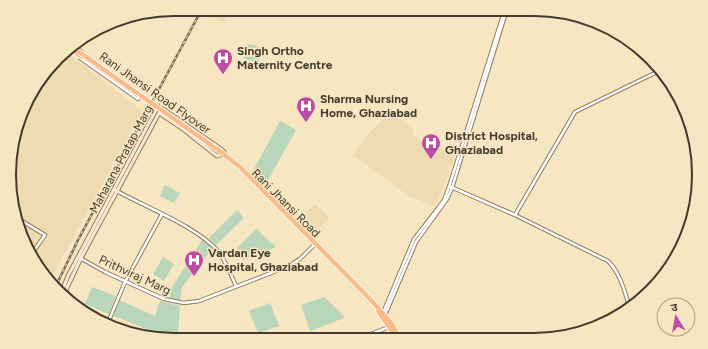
<svg xmlns="http://www.w3.org/2000/svg" width="708" height="349" viewBox="0 0 708 349" font-family="Figtree,'Noto Sans Devanagari',sans-serif">
<style>
.built{fill:#efdbb1}
.green{fill:#b9d5ba}
.lines{fill:none;stroke-linecap:round;stroke-linejoin:round}
.tertiary-casing{stroke:#8c7c5c;stroke-width:4.5}
.secondary-casing{stroke:#8c7c5c;stroke-width:5}
.trunk-casing{stroke:#fff;stroke-width:6}
.tertiary{stroke:#fff;stroke-width:2.5}
.secondary{stroke:#fde6d2;stroke-width:3}
.trunk{stroke:#fabb88;stroke-width:4.5}
.rail-casing{stroke:#776d58;stroke-width:2.5}
.rail{stroke:#f7e6c2;stroke-width:1;stroke-dasharray:3;stroke-linecap:butt}
.trunk-bridge-casing{stroke:#fff;stroke-width:6;stroke-linecap:butt}
.trunk-bridge{stroke:#fabb88;stroke-width:4.5}
.labels{text-anchor:middle;dominant-baseline:central;stroke-width:3;stroke-linejoin:round;paint-order:stroke}
.poi-label{font-size:12px;font-weight:bold;fill:#423b2d;stroke:#f7e6c2;text-anchor:start}
.street-label{font-size:12px;fill:#423b2d;stroke:#f7e6c2}
.rim{fill:none;stroke:#423b2d;stroke-width:2}
</style>
<rect width="100%" height="100%" fill="#f7e6c2"/>
<g class="built">
<polygon points="210,9 230,9 224,22 207,15"/>
<polygon points="66,52 142,111 50,280 26,248 10,196 12,142 37,83"/>
<polygon points="391,112 414,129 411,134 427,146 438,152 440,148 455,155 452,165 449,165 448,169 450,171 435,206 410,197 353,155 372,130"/>
<polygon points="315,204 330,218 314,234 299,220"/>
</g>
<g class="green">
<polygon points="249,44 263,48 258,63 243,58"/>
<polygon points="280,121 296,130 266,184 253,171"/>
<polygon points="165,185 180,193 174,203 160,196"/>
<polygon points="237,210 244,218 216,245 209,238"/>
<polygon points="256,229 276,247 243,260 237,248"/>
<polygon points="202,240 213,248 182,287 180,301 169,298 171,295 169,292"/>
<polygon points="163,257 174,264 164,281 153,274"/>
<polygon points="92,287 116,296 109,314 85,304"/>
<polygon points="324,297 344,316 344,318 310,331 301,305"/>
<polygon points="119,300 155,316 160,301 180,306 178,331 180,340 164,340 149,336 146,329 112,315"/>
<polygon points="270,303 279,326 258,333 249,311"/>
</g>
<g class="lines">
<g class="tertiary-casing">
<g id="tertiary">
<polyline points="74,48 81,51"/>
<polyline points="80,58 138,99 141,95"/>
<path d="M451,187l64,28 93,46c12,11 17,32 22,47"/>
<path d="M115,190c30,17 81,36 103,61 8,10 13,24 18,35"/>
<polyline points="515,215 575,112 661,70"/>
<polyline points="17,218 45,235 31,255"/>
<polyline points="80,258 105,272 164,299 184,303 199,301 289,266 300,259 315,244"/>
<polyline points="383,313 414,239 436,211 444,200 449,187 505,9"/>
<polyline points="385,315 416,242 447,199 452,188 507,9"/>
<polyline points="107,325 125,282 162,214"/>
<polyline points="358,339 389,327"/>
</g>
</g>
<g class="secondary-casing">
<g id="secondary">
<polyline points="163,109 221,149 224,152 224,155"/>
<polyline points="61,294 68,276 158,106"/>
<polyline points="63,296 81,258 159,113 183,129 217,156 220,155"/>
</g>
</g>
<g class="trunk-casing">
<g id="trunk">
<polyline points="69,48 82,57"/>
<polyline points="218,150 240,167 252,179 370,299 392,324 400,339"/>
<polyline points="378,311 392,331"/>
</g>
</g>
<use href="#tertiary" class="tertiary"/>
<use href="#secondary" class="secondary"/>
<use href="#trunk" class="trunk"/>
<g class="rail-casing">
<polyline id="rail" points="55,288 78,240 202,9"/>
</g>
<use href="#rail" class="rail"/>
<g class="trunk-bridge-casing">
<polyline id="trunk-bridge" points="79,52 218,150"/>
</g>
<use href="#trunk-bridge" class="trunk-bridge"/>
</g>
<defs>
<g id="hospital-pin" transform="scale(1)"><path d="M0 17L-7.5 6A9.5 9.5 0 1 1 7.5 6Z" fill="#be4ba5" stroke="#f7e6c2"/><path d="M-5-5h3v3.5h4V-5h3V5h-3V1.5h-4V5h-3Z" fill="#fff"/></g>
</defs>
<g fill-rule="evenodd">
<use href="#hospital-pin" x="223" y="58"/>
<use href="#hospital-pin" x="306" y="106"/>
<use href="#hospital-pin" x="431" y="143"/>
<use href="#hospital-pin" x="194" y="260"/>
</g>
<g class="labels">
<g class="poi-label">
<text x="237" y="51">Singh Ortho<tspan x="237" dy="14">Maternity Centre</tspan></text>
<text x="320" y="99">Sharma Nursing<tspan x="320" dy="14">Home, Ghaziabad</tspan></text>
<text x="445" y="136">District Hospital,<tspan x="445" dy="14">Ghaziabad</tspan></text>
<text x="208" y="253">Vardan Eye<tspan x="208" dy="14">Hospital, Ghaziabad</tspan></text>
</g>
<g class="street-label">
<text transform="translate(155 93) rotate(35)">Rani Jhansi Road Flyover</text>
<text transform="translate(121 159) rotate(-62)">Maharana Pratap Marg</text>
<text transform="translate(286 203) rotate(45)">Rani Jhansi Road</text>
<text transform="translate(135 275) rotate(25)">Prithviraj Marg</text>
</g>
</g>
<path d="M0 0H708V349H0ZM174 16H534A158 158 0 0 1 692 174V175A158 158 0 0 1 534 333H174A158 158 0 0 1 16 175V174A158 158 0 0 1 174 16Z" fill="#f7e6c2" fill-rule="evenodd"/>
<path class="rim" d="M174 16H534A158 158 0 0 1 692 174V175A158 158 0 0 1 534 333H174A158 158 0 0 1 16 175V174A158 158 0 0 1 174 16Z"/>
<g transform="translate(676 317) rotate(349)"><circle r="19" fill="#f7e6c2" stroke="#afa286"/>
<path d="M0-3L7 15L0 10L-7 15Z" fill="#be4ba5"/>
<text y="-6" font-size="11" font-weight="bold" text-anchor="middle" fill="#423b2d">उ</text>
</g>
</svg>
